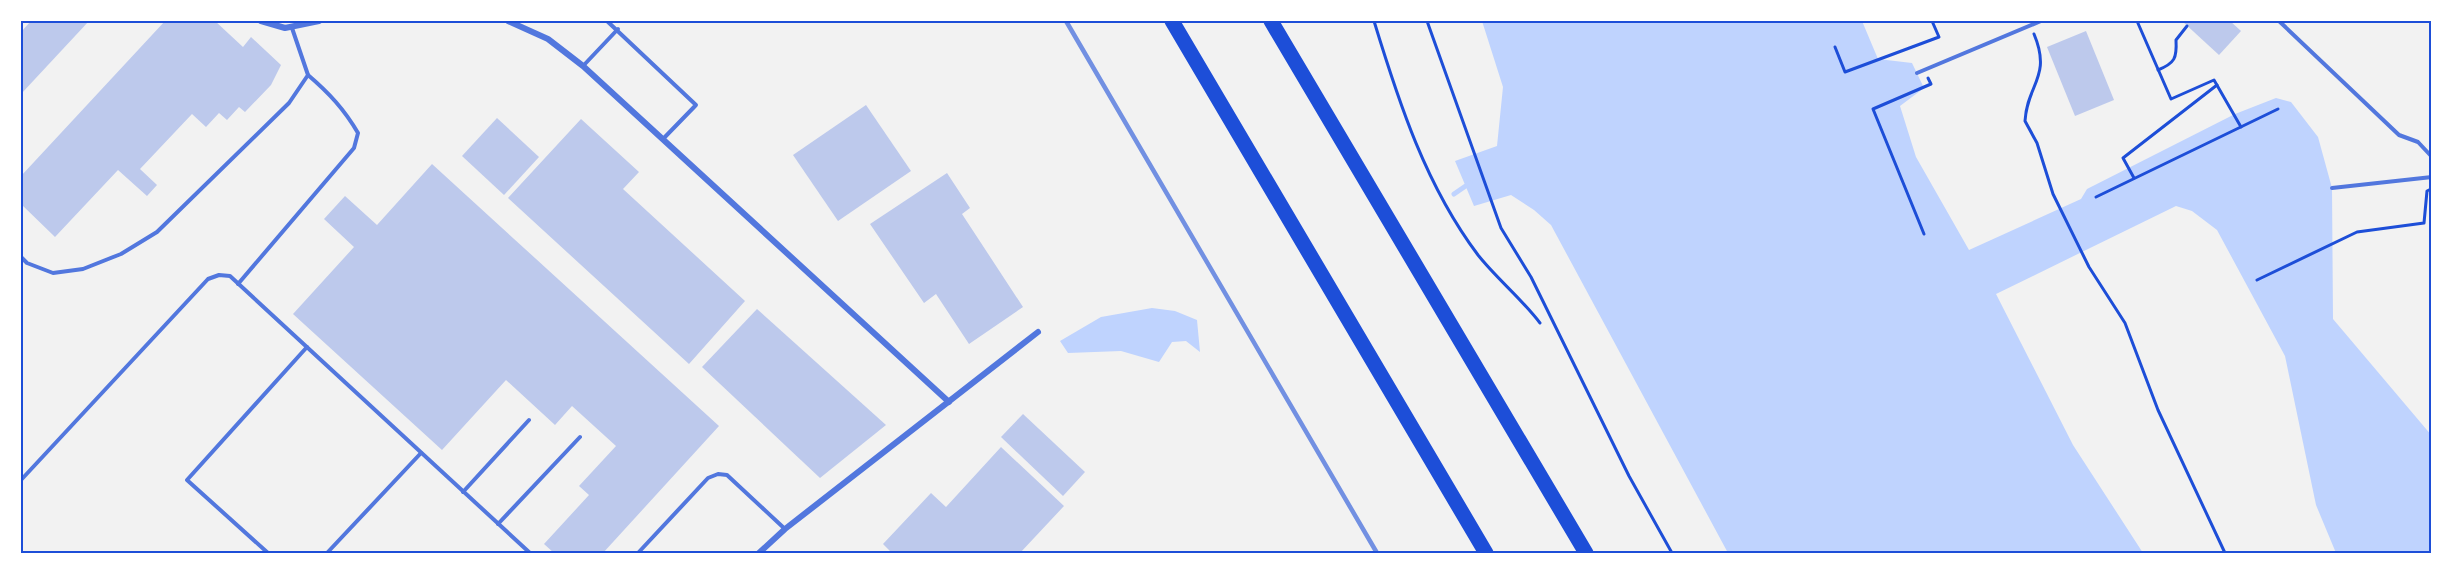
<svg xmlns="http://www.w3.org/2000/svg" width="2453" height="574" viewBox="0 0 2453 574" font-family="'Noto Sans',sans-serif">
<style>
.water{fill:#bfd3fe}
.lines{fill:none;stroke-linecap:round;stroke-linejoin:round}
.stream{stroke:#bfd3fe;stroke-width:5}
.building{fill:#bdc9ec}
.path{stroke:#1d4ed8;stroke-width:3}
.service{stroke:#5277de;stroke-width:4}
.minor{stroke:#5277de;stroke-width:6}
.motorway{stroke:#1d4ed8;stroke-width:15}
.rail{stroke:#7290e2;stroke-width:4.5}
.neatline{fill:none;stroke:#1d4ed8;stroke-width:2}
</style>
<rect width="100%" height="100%" fill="#f2f2f2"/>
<g class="water">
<polygon points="1482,21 1862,21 1878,59 1912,63 1924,88 1900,106 1916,157 1969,250 2081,199 2087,189 2235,114 2276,98 2291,102 2318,137 2332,188 2333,319 2432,436 2432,553 2336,553 2316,505 2285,356 2217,230 2192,211 2176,206 1996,294 2073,445 2143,553 1728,553 1551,225 1534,210 1511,195 1474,206 1455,161 1497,146 1503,87"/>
<polygon points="1152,308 1175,311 1197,320 1200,352 1186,341 1172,342 1159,362 1121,351 1068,353 1060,341 1101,317"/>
</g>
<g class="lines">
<polyline class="stream" points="1454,194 1470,183"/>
</g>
<g class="building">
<polygon points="31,21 89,21 21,94 21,32"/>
<polygon points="165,21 215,21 243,47 251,37 281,65 271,85 245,112 239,107 227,120 219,113 206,127 192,114 140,169 157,185 147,196 118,170 55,237 21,204 21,176"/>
<polygon points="2182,21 2230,21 2241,31 2219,55"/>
<polygon points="2086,31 2114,100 2075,116 2047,47"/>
<polygon points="866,105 911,171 838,221 793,155"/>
<polygon points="497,118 539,157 504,195 462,156"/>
<polygon points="581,119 639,172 623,189 745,301 689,364 508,198"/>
<polygon points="432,164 719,426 603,553 554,553 544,544 589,495 579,486 616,446 572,406 555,425 506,380 442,450 293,314 354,247 324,219 345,196 377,225"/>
<polygon points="947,173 970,208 962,214 1023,307 969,344 936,294 924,303 870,224"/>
<polygon points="757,309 886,425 820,478 702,367"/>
<polygon points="1023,414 1085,472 1063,496 1001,437"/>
<polygon points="1001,447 1064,506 1020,553 892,553 883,544 931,493 946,507"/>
</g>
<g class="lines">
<g class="path">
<path d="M1374,21c25,82 52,165 104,234 19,24 43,43 62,68"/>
<polyline points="1427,21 1501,228 1531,277 1629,476 1672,553"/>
<polyline points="2137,21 2171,99 2214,80 2241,127"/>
<path d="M2034,34c18,43 -7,50 -9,87l12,22 16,51 36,73 36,56 33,87 67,143"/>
<polyline points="1835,47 1845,72 1939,37 1932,21"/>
<path d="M2158,70c17,-7 19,-12 18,-30l11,-14"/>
<polyline points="2134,178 2123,158 2217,85"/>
<polyline points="2096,197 2278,109"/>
<polyline points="1924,234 1873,109 1931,84 1928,78"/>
<polyline points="2257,280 2357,232 2424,223 2427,191 2431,189"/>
</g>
<g class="service">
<polyline points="607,21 696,105 663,139"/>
<polyline points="2279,21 2399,135 2418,142 2432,157"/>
<polyline points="583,66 618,29"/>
<polyline points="1917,73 2041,21"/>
<polyline points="2332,188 2432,177"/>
<polyline points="21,257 27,263 53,273 83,269 121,254 157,232 289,103 308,75 292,28"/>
<path d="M238,284l116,-136 4,-15c-14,-24 -29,-40 -50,-58"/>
<polyline points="21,480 208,279 219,275 230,276 530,553"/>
<polyline points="463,492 529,420"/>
<polyline points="498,524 580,437"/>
<polyline points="268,553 187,480 307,347"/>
<polyline points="327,553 421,453"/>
<polyline points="638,553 708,478 718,474 727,475 785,529"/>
</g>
<g class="minor">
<polyline points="261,21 285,28 319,21"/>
<polyline points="508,21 548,39 583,66 949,402"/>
<polyline points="759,553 785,529 1038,332"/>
</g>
<g class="motorway">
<polyline points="1172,21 1486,553"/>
<polyline points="1271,21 1586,553"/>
</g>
<polyline class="rail" points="1066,21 1377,553"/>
</g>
<rect width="2453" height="574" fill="none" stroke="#ffffff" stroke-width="45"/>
<rect x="22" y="22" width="2408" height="530" class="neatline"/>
</svg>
